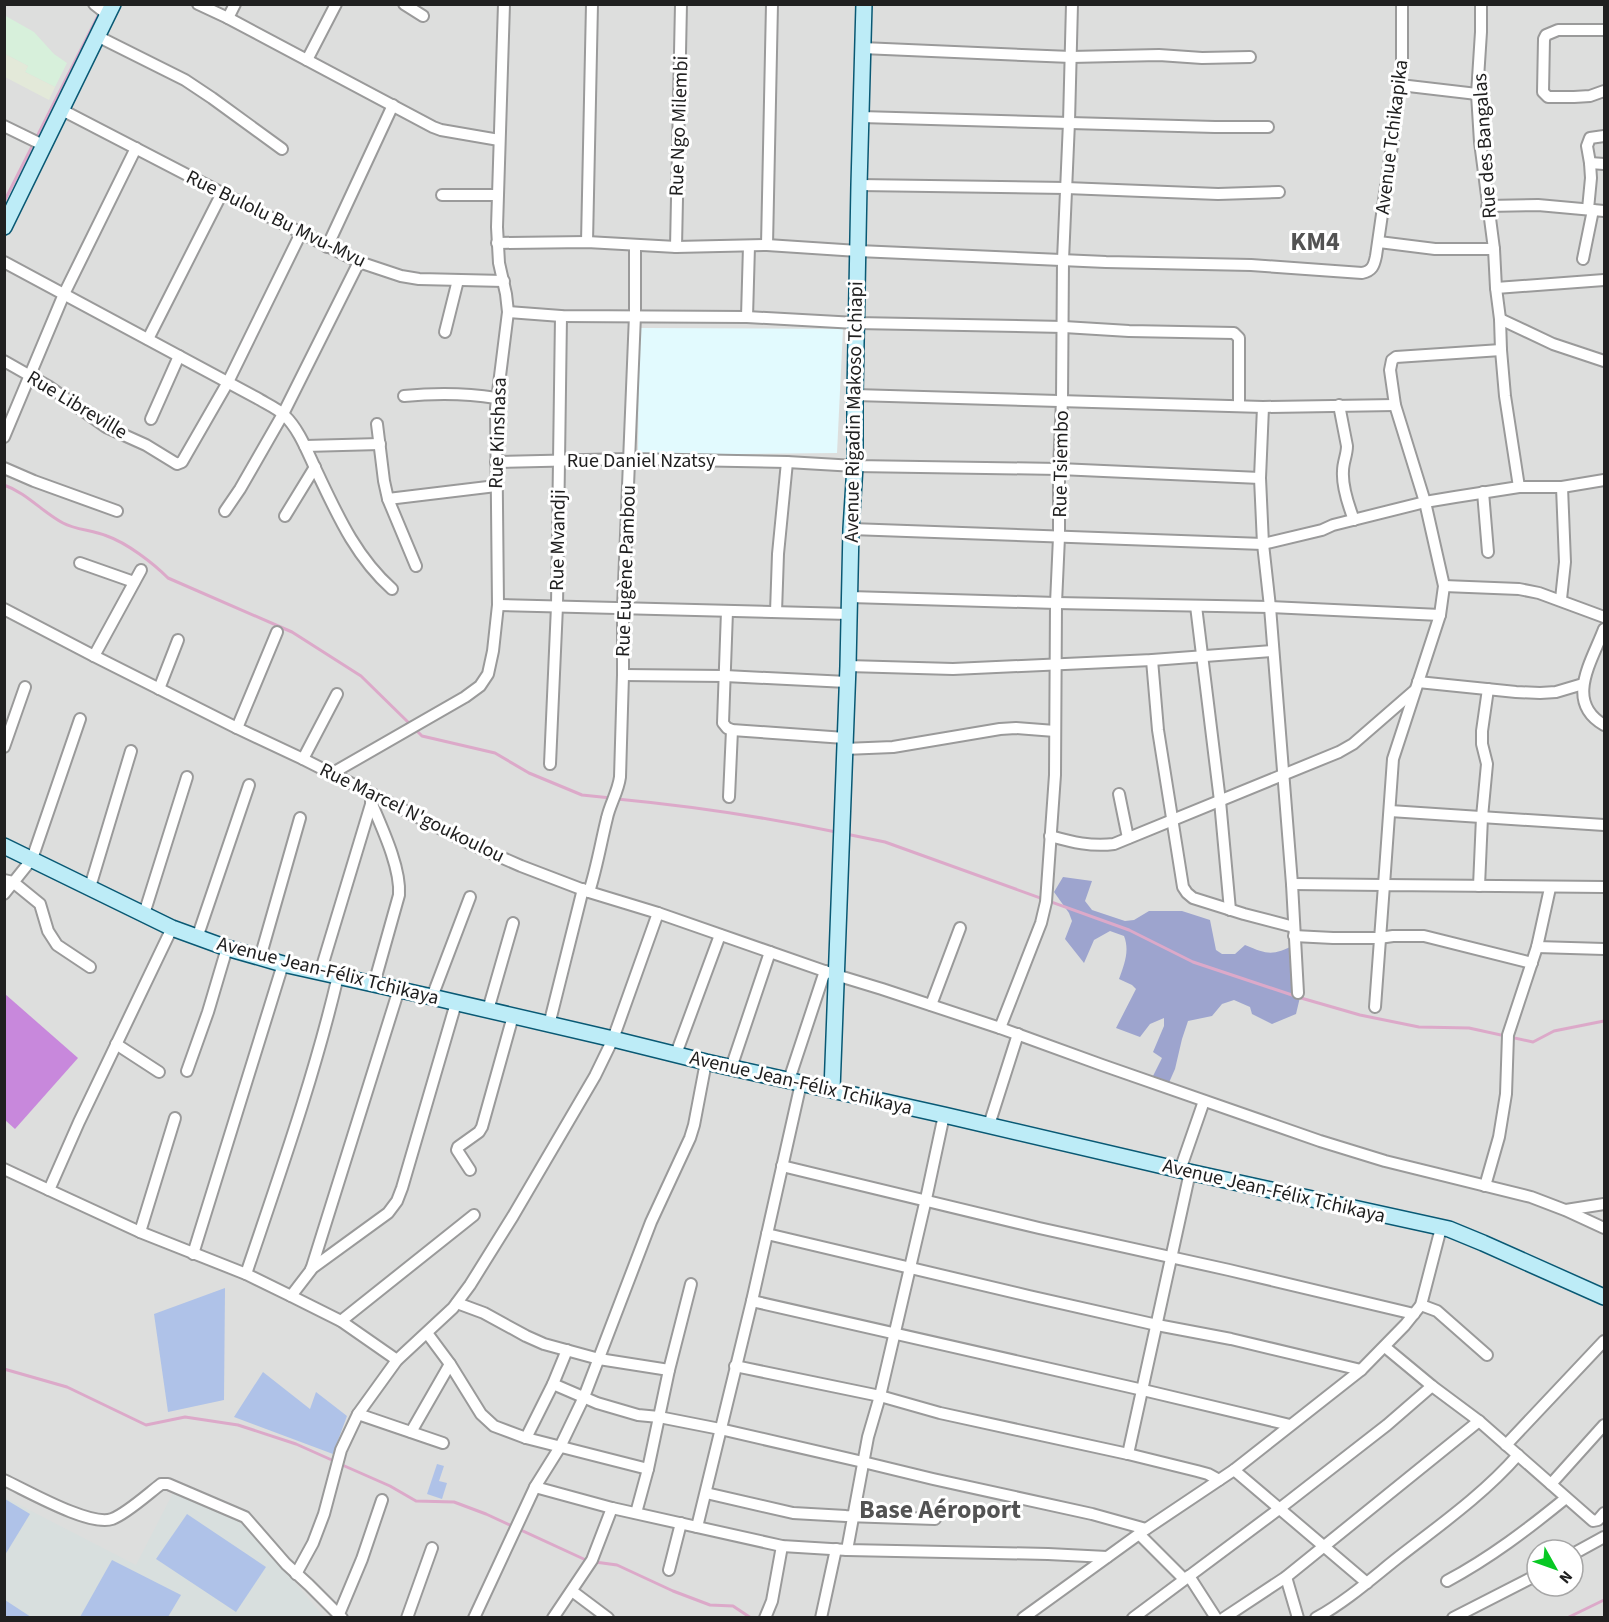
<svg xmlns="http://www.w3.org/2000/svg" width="1609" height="1622" viewBox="0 0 1609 1622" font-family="'Source Sans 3',sans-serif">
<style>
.residential{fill:#dddedd;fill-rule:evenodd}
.commercial{fill:#d7f0db}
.industrial{fill:#e3e9d9}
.education{fill:#e2fafe}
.airport{fill:#d8dfde}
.grass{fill:#afc2e8}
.forest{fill:#9da4ce}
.pitch{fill:#c888dc}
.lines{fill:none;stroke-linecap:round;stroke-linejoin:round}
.stream{stroke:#dca9c9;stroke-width:3}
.street-casing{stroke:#9a9a9a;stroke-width:14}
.secondary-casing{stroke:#095974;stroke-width:18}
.street{stroke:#fff;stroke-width:10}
.secondary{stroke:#bdecf7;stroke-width:15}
.labels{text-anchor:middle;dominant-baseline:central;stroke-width:6;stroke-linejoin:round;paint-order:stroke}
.street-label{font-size:20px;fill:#202020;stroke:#fff}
.district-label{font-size:26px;font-weight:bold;fill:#535353;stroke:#fff}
</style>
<rect width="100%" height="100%" fill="#e7f0ee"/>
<path class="residential" d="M4,5h1600v1612h-1599zM1537,1550h36v36h-36z"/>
<polygon class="commercial" points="4,15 34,32 54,54 67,63 55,87 25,72 28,66 5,54"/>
<polygon class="industrial" points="5,54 28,66 25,72 55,87 49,100 5,77"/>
<polygon class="education" points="639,328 843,329 837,453 638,455"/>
<polygon class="airport" points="174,1491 243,1521 324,1617 5,1617 4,1497 136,1565"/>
<g class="grass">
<polygon points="225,1288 224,1400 168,1412 154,1314"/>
<polygon points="263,1372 310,1409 316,1392 347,1416 333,1454 234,1417"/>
<polygon points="437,1464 444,1466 439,1481 447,1483 442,1499 427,1494"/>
<polygon points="5,1499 30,1514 5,1555"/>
<polygon points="187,1514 266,1567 236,1612 156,1559"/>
<polygon points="112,1560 181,1595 168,1617 80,1617"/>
<polygon points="4,1600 5,1600 31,1617 5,1617"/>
</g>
<path class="forest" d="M1063,877l29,4 -7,20 7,9 33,11 9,-1 15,-9h33l28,9 6,30 6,4h13l10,-9c24,10 27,11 51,-1l5,49 -5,21 -24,10 -20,-10 -2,-7 -16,-7 -12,4 -10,12 -24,5 -6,18 -7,30 -8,18 -16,-7 11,-22 -9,-6 11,-26v-8l-14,6 -10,13 -24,-9 20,-39 -4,-4 -13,-6c5,-14 11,-28 5,-43l-14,-5 -16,9 -10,23 -19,-24 7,-18 -3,-8 -15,-21z"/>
<polygon class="pitch" points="5,994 78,1058 15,1129 5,1120"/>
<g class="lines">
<g class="stream">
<polyline points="4,202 104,4"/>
<path d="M4,485c23,8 38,27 59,38 13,7 30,7 44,13 20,7 46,27 61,42l124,54 69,44 50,49"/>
<polyline points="416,730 422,736 495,753 529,773 582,795 611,798"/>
<path d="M617,799c74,7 147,18 219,33"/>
<polyline points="846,834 885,842 1129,930 1193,962 1301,998 1360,1015 1419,1027 1469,1028 1533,1042 1554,1031 1604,1021"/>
<polyline points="4,1369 67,1387 146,1425 185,1417 238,1425 296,1444 334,1461"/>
<polyline points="340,1464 390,1486 416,1501 454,1502 486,1514 588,1561"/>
<polyline points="595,1562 617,1565 673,1591 710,1605 733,1606 751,1618"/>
<polyline points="1567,1618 1604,1600"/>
</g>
<g class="street-casing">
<g id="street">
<polyline points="94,4 108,15"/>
<polyline points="198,4 228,18 433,127 441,130 499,140"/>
<polyline points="404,4 423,16"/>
<polyline points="1481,4 1481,32 1477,94 1480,142 1494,249 1496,288 1500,319 1501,350 1505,396 1519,487"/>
<polyline points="228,18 235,4"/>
<polyline points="1604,30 1558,30 1546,35 1544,39 1543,92 1548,97 1574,97 1590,96 1604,91"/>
<polyline points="97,36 185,80 212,98 282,149"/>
<polyline points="862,48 1071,57 1159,55 1202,58 1250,57"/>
<polyline points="307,60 336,4"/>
<polyline points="1400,85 1477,94"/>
<polyline points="62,110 222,193 359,262 401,276 419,279 504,281"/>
<polyline points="861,117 1215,127 1268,127"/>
<polyline points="4,126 45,146"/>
<polyline points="1590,163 1604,164"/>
<polyline points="859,185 1066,188 1218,194 1279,192"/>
<polyline points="442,195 497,195"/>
<polyline points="1487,206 1538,205 1604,211"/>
<polyline points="1588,209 1591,178 1590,163 1587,146 1590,138 1604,136"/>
<polyline points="587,242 592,4"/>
<polyline points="1379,242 1435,249 1494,249"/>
<path d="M497,243l90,-1 89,5 91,-2 91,6 248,11 145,3 111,8c10,-2 12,-7 14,-17l17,-118 9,-73v-61"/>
<polyline points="767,245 772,4"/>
<polyline points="327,247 393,105"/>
<polyline points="676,247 681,4"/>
<polyline points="1583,259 1593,210"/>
<path d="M4,262l253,136c8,5 20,10 27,17 15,14 23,36 32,55 21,44 39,86 76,119"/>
<polyline points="1496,288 1604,280"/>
<polyline points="508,312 561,316 747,317 856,323 1064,327 1129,331 1234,333 1239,338 1239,406"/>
<polyline points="747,317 749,246"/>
<polyline points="1500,319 1553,344 1604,361"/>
<polyline points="445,332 458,280"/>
<polyline points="148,339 222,193"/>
<polyline points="4,361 48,386 106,427 146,445 177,464 182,462 228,382 301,233"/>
<polyline points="855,395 1263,407 1395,405"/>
<path d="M404,396c32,-3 61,-3 92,2"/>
<path d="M1339,405l8,41c0,9 -4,16 -4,25 -1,14 6,36 11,49"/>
<polyline points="1263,407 1260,478 1263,544 1270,607 1292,884 1298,993"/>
<polyline points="151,419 179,356"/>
<polyline points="377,424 384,481 388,499 416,566"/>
<polyline points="4,437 64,294 136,148"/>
<polyline points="305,446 380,444"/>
<polyline points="496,462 629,459 787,462 855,466 1059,469 1260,478"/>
<polyline points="4,468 34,481 117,511"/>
<polyline points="1483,492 1488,552"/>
<polyline points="388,499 496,486"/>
<polyline points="225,511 240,489 283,414 359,262"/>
<polyline points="285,516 315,467"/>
<polyline points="851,529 1263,544 1322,530 1333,525 1425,502 1455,497 1519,487 1562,487 1604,480"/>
<polyline points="80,563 134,582"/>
<polyline points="1444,586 1519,589 1539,593 1604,617"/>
<polyline points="850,597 1056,603 1270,607 1440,615"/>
<polyline points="1561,599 1565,562 1562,487"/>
<polyline points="498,605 849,614"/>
<polyline points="1196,606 1220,801 1230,910"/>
<polyline points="4,609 94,656 237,728 303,759 473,845 521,866 589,892 658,913 836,975 882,989 1000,1028 1102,1065 1320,1141 1385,1161 1531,1197 1565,1210 1604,1228"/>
<polyline points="727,611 723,723 727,728 732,730 845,738"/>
<polyline points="776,612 778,554 787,462"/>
<path d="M1604,629c-12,32 -40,73 0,96"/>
<polyline points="94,656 141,570"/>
<polyline points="1152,660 1158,730 1183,887 1187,893 1193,898 1244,914 1294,927"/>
<polyline points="848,666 953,669 1152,660 1273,651"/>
<polyline points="623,675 725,676 847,682"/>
<polyline points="1418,682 1516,692 1540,693 1556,692 1583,684"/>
<polyline points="159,689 178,640"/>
<polyline points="237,728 277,632"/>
<polyline points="4,747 25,687"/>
<polyline points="844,749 893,747 1000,729 1016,728 1055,731"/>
<polyline points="303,759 337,694"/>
<polyline points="550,764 557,606 561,316"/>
<polyline points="331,774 465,697 480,686 488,674 493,651 498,605 496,408 508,312 506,294 499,263 497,227 504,4"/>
<polyline points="1119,794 1128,838"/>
<polyline points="729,797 732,730"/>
<path d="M371,802c11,26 30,66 28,93l-25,89"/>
<polyline points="1390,811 1604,825"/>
<path d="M1050,836c22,6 41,11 64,8l225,-92 14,-8 61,-53"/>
<polyline points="4,880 13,882 40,904 48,931 57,945 90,967"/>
<polyline points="1292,884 1384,885 1393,759 1440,615 1444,586 1425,502 1395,405 1390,370 1392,360 1396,357 1501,350"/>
<polyline points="1479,886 1482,817 1487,764 1482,744 1482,731 1488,689"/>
<polyline points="90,887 131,751"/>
<path d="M589,892c8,-25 12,-50 18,-74 3,-14 11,-26 13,-41l3,-102v-67l12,-293v-70"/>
<polyline points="4,894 32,859 80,719"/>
<polyline points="144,914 187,777"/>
<polyline points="172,928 79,1122 49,1190 140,1232 246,1274 291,1296 341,1321 397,1360"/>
<polyline points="1294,936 1333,938 1379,938 1393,936 1424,936 1532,963"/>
<polyline points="197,938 249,785"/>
<polyline points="1537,947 1604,949"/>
<polyline points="260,958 300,818"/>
<polyline points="320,973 372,801"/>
<polyline points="432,997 470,897"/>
<polyline points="931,1005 960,928"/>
<polyline points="1375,1007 1384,885 1604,887"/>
<polyline points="488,1010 513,923"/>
<polyline points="549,1025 583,889"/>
<polyline points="1000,1028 1041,923 1046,902 1055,775 1056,603 1059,537 1059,469 1062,400 1063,260 1069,122 1072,4"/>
<polyline points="116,1044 159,1072"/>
<polyline points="676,1054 720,935"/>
<polyline points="731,1068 770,952"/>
<polyline points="187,1071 208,1012 227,948"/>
<polyline points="789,1080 825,971"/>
<polyline points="989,1125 1018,1034"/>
<polyline points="782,1166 1039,1228 1229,1270 1414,1314"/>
<polyline points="4,1169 49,1190"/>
<polyline points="470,1170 457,1150 458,1147 479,1132 482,1127 513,1016"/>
<polyline points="1180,1170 1204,1101"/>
<polyline points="1485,1186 1499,1137 1506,1094 1508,1035 1537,947 1550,888"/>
<polyline points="1566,1210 1604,1204"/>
<polyline points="140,1232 175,1118"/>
<polyline points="767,1234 1029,1296 1157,1325 1231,1339 1361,1370"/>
<polyline points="193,1254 283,964"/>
<polyline points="311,1269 388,1213 397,1201 402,1188 456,1003"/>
<path d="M246,1274c33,-98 68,-196 92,-298"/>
<polyline points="291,1296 311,1270 399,989"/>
<polyline points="752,1301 1143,1390 1290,1425"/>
<polyline points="457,1303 484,1313 526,1336 544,1344 599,1359 669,1370"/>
<polyline points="1421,1305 1437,1311 1487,1355"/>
<polyline points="341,1321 474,1215"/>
<polyline points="427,1333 450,1364 481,1414 494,1426 526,1438 648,1469"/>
<polyline points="1385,1347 1432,1386 1479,1421 1593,1521 1598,1520 1604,1513"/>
<polyline points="735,1366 880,1396 940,1413 1128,1454 1197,1471 1208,1474 1219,1480"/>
<polyline points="553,1384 597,1403 638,1415 659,1417 720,1429 863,1462 933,1479 1092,1514 1146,1529"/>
<polyline points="358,1414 443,1443"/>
<polyline points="411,1432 450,1364"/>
<polyline points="526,1438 553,1384 567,1350"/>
<polyline points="1506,1445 1604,1341"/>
<polyline points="1128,1454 1190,1172"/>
<polyline points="1234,1470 1367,1583"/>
<path d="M4,1480c22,10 86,47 108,39 14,-5 36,-25 49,-35h7l77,33 41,47 23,21 33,33"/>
<polyline points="1551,1484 1604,1425"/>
<polyline points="535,1487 612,1508 782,1546 847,1550 1048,1554 1107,1557"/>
<polyline points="706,1493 793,1513 846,1516 935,1519"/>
<polyline points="636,1513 648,1469 669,1370 691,1284"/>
<polyline points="697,1527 752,1301 801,1083"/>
<polyline points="1140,1535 1184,1579"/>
<polyline points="847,1550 868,1437 880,1396 926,1199 944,1115"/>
<polyline points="1573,1554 1604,1537"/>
<polyline points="669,1570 681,1523"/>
<polyline points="296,1574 313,1543 324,1514 341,1450 358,1414 397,1360 453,1308 470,1285 513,1216 595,1076 613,1039 658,913"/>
<polyline points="1189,1576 1216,1618"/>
<polyline points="1286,1577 1298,1618"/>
<path d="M1447,1581c43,-23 81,-52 119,-83"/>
<polyline points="572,1591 608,1618"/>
<polyline points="339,1614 362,1559 382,1500"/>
<polyline points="407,1618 432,1548"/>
<polyline points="474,1618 535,1487 560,1447 584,1397 651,1222 690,1138 694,1125 706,1062"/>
<polyline points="553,1618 592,1560 612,1508"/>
<polyline points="765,1618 772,1601 782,1546"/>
<polyline points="821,1618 836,1549"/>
<polyline points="1023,1618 1146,1529 1234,1470 1361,1370 1405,1325 1421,1305 1441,1228"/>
<polyline points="1133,1618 1279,1509 1387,1425 1432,1386"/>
<polyline points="1224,1618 1286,1577 1479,1421"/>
<path d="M1316,1618c29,-16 54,-38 79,-58 42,-33 87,-64 123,-105"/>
<polyline points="1453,1618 1537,1575"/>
</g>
</g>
<g class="secondary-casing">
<g id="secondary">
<polyline points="4,227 113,4"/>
<polyline points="4,846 172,928 227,948 283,964 432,997 613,1039 706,1062 944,1115 1180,1170 1449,1229 1483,1243 1604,1297"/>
<polyline points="832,1090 848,666 851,529 855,466 855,395 859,185 864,4"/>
</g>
</g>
<use href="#street" class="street"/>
<use href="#secondary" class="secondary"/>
</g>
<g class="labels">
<g class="street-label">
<text transform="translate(679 126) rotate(-88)">Rue Ngo Milembi</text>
<text transform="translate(1392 137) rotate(-83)">Avenue Tchikapika</text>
<text transform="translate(1485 146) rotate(-94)">Rue des Bangalas</text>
<text transform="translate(276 219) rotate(26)">Rue Bulolu Bu Mvu-Mvu</text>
<text transform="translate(77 405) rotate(31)">Rue Libreville</text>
<text transform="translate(854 412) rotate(-89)">Avenue Rigadin Makoso Tchiapi</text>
<text transform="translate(498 433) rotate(-88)">Rue Kinshasa</text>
<text x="641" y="461">Rue Daniel Nzatsy</text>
<text transform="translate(1061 464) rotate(-89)">Rue Tsiembo</text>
<text transform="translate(558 540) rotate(-89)">Rue Mvandji</text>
<text transform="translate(626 571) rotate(-88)">Rue Eugène Pambou</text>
<text transform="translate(412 813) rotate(26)">Rue Marcel N'goukoulou</text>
<text transform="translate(328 971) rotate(14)">Avenue Jean-Félix Tchikaya</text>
<text transform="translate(801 1083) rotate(13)">Avenue Jean-Félix Tchikaya</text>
<text transform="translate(1274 1191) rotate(13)">Avenue Jean-Félix Tchikaya</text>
</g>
<g class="district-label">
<text x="1315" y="241">KM4</text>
<text x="940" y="1509">Base Aéroport</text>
</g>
</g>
<rect width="1609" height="1622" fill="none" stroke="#202020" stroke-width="12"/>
<g transform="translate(1555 1568) rotate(130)"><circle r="28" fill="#ffffff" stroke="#a6a6a6" stroke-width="1.5"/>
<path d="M0-4.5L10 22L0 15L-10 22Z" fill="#08c824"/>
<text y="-9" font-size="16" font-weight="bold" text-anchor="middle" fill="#202020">N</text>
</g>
</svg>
